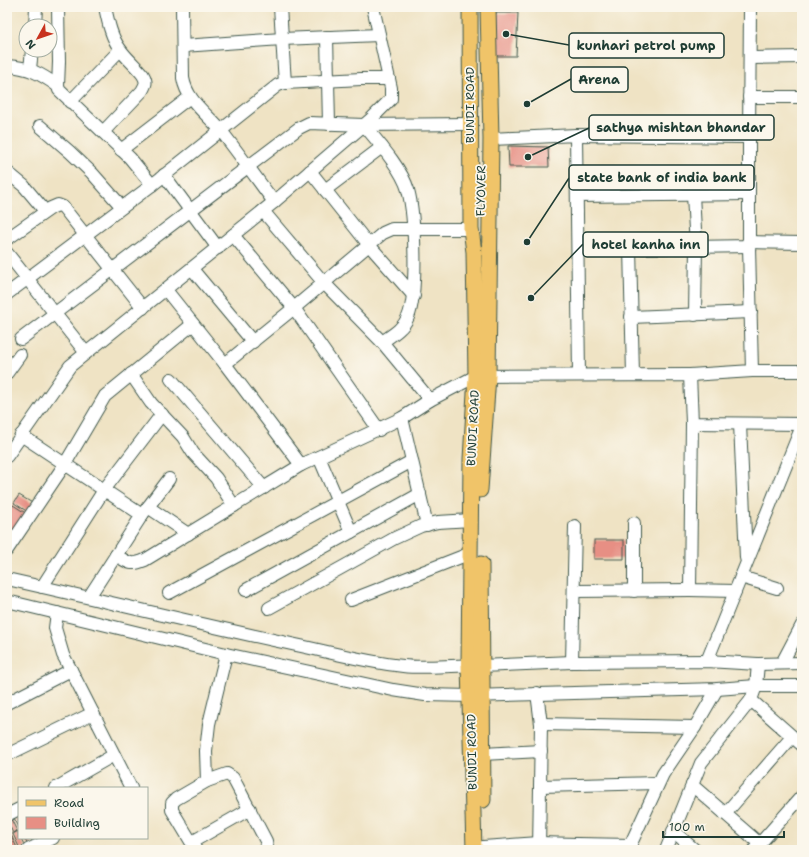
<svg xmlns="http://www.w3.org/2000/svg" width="809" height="857" viewBox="0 0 809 857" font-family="'Shantell Sans',sans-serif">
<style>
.building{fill:#e78f84}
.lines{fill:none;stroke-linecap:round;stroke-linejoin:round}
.minor-casing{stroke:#3e564a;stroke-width:14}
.major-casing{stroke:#3e564a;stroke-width:17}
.minor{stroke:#fff;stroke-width:12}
.major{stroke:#f0c469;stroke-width:15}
.labels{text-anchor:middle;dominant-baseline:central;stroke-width:3.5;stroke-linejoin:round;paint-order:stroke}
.street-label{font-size:12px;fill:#1f3d34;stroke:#fbf7ec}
.leader{fill:none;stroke:#1f3d34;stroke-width:1.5}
.callout-dot{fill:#1f3d34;stroke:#fbf7ec;stroke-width:1.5}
.callout{fill:#fbf7ec;stroke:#1f3d34;stroke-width:1.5}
.callout-label{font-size:13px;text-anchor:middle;font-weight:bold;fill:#1f3d34}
</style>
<rect width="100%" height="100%" fill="#fbf7ec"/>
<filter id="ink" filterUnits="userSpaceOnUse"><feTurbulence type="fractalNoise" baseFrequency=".025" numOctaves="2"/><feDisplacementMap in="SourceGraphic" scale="8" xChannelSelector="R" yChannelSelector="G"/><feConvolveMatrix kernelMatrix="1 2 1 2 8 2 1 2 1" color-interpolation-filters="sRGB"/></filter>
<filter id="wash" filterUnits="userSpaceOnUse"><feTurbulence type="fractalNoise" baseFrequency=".012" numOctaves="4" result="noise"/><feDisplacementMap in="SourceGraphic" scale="16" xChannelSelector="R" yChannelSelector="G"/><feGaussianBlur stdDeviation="0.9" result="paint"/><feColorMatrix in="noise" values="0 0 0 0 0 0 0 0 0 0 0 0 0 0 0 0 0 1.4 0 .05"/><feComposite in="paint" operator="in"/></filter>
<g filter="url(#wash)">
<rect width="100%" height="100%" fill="#efe3c4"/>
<g id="blocks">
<g class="building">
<polygon points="495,13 518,13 516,56 496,56"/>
<polygon points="508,146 548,147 549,167 509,167"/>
<polygon points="19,495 34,504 28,512 14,503"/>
<polygon points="13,505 27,514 7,544 7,513"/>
<rect x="594" y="540" width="30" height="19"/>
<polygon points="19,815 19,827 14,818"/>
<polygon points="11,819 17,831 13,833 7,821"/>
<polygon points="7,827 11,834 7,836"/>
<polygon points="18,831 19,838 21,838 25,847 20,849 13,834"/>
<polygon points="11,835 18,850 13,850 7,838"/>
<polygon points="24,838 30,838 33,843 28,845"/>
<polygon points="7,841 11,850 7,850"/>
</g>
</g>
</g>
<g filter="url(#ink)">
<use href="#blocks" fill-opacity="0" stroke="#3e564a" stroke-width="1"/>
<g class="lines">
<g class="minor-casing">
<g id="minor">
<polyline points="58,7 59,62 58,86 59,90 130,158 152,185"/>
<path d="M182,7l1,71c4,24 25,36 39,54 18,23 35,47 52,70"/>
<polyline points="280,7 285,83"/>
<polyline points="35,26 36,7"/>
<polyline points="327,37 329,124"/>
<polyline points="183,46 282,39 379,35"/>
<polyline points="750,58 802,57"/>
<path d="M7,66c22,1 34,8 51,20"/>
<polyline points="30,69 32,50"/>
<polyline points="749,97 802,97"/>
<polyline points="70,102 120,50"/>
<path d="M364,125c14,17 38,44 44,65 7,25 10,104 0,127 -5,12 -16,18 -26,25"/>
<polyline points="40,126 70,152 92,173 122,207"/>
<path d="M103,132l39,-41c4,-7 5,-9 1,-16 -7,-9 -17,-17 -23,-26 -9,-12 -12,-28 -15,-42"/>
<polyline points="576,135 749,137 749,246 578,249"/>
<polyline points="749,137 750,7"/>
<polyline points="491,139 576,135 579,375"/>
<polyline points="121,150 190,97"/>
<polyline points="310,171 369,245 414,296"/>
<polyline points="7,172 24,186 45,211"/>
<polyline points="164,175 218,248"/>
<polyline points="325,190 382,147"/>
<polyline points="693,195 696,247 695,315"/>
<polyline points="577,196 749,194"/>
<polyline points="263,211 324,283 382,342 430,400"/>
<polyline points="233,235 294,308 379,430"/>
<polyline points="7,239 51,208 58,205 63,207 143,308"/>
<polyline points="748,242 802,243"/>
<polyline points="630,248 633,375"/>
<polyline points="7,253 86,353"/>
<polyline points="192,269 253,342"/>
<polyline points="166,290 225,364 294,308 383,233 392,229 471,229"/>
<polyline points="7,294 152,185 278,85 285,83 361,79 389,79"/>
<polyline points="631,317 751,312"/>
<polyline points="21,339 299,128 309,123 364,125 470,124"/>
<polyline points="225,364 301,465 402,418 430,400 476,376 690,375 692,423 802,424"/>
<polyline points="752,371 802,371"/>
<polyline points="7,373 20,355"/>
<polyline points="131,374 151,403 183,437 193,453 216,478 234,506"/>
<polyline points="690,375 752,371 749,246"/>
<polyline points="171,379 264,488"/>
<polyline points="402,418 427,525"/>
<polyline points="692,423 690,590 735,591"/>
<polyline points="740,424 746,558"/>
<polyline points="21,435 142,515"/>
<polyline points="7,456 70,366 274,202 371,119 391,99 391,88 373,7"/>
<polyline points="319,457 351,532"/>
<polyline points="148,507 188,534"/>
<polyline points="7,550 65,464 105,396 193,324"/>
<path d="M116,555c12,8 15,11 29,5l156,-95"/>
<polyline points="741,577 777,588"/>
<path d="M7,579c94,21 187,44 280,64 39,8 77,19 116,23 26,3 53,-2 79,0l90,-4 135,-1 51,3 44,-1"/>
<polyline points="42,587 104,490 162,414"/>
<polyline points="246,590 420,494"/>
<polyline points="574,591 690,590"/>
<polyline points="634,591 634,523"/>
<polyline points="169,593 412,461"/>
<polyline points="89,597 142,515 169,479"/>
<polyline points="351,600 471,553"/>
<polyline points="7,601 226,654 393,690 425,695 471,696 717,689 756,686 802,686"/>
<polyline points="269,608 395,538 421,526 438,522 471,520"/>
<polyline points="707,661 802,426"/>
<polyline points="572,662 575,526"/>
<polyline points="782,663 802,625"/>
<polyline points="71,670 131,788"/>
<polyline points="537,693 541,724 539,850"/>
<polyline points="751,700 802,745"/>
<polyline points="7,703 71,670 63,655 55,628 57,613"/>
<polyline points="541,724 695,727"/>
<polyline points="483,754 541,751"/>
<polyline points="7,755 93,713"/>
<polyline points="207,781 206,751 209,724 226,654"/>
<polyline points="692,785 760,844"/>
<polyline points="540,786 658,783"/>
<polyline points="56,788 114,755"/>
<polyline points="725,814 792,737"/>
<polyline points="7,815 19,809"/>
<polyline points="673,831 695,850"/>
<polyline points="192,842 250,809"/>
<polyline points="577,844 631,845"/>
<polyline points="483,847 539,843 577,844 577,850"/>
<polyline points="755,849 802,796"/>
<polyline points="28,850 53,838"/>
<polyline points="196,850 172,810 172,803 176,799 207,781 227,774 233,778 266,841 267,847 265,850"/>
<polyline points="628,850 663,774 695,727 717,689"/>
<polyline points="666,850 701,763 751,700 756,686 758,664"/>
</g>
</g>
<g class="major-casing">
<g id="major">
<polyline points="470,7 471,229 474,252 476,376 471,459 469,665 474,850"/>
<polyline points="480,490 488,376 491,139 488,7"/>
<polyline points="481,564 483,800"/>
</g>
</g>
<use href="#minor" class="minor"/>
<use href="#major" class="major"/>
</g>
</g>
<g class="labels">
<g class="street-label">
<text transform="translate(470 105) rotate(-90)">BUNDI ROAD</text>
<text transform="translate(481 191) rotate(-89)">FLYOVER</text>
<text transform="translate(473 428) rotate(-87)">BUNDI ROAD</text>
<text transform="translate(472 752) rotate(-91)">BUNDI ROAD</text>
</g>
</g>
<path class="leader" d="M506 34L569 45M527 104L571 79M528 157L589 128M527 242L569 178M531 298L583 244"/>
<g class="callout-dot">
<circle cx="506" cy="34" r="4"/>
<circle cx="527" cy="104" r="4"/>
<circle cx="528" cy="157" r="4"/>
<circle cx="527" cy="242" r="4"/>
<circle cx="531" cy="298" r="4"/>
</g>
<g class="callout">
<rect x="569" y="33" width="155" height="25" rx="4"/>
<rect x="571" y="67" width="57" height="25" rx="4"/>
<rect x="589" y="115" width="185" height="25" rx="4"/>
<rect x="569" y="165" width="185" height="25" rx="4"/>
<rect x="583" y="232" width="125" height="25" rx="4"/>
</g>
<g class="callout-label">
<text x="646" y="50">kunhari petrol pump</text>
<text x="599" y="84">Arena</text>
<text x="681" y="132">sathya mishtan bhandar</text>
<text x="662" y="182">state bank of india bank</text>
<text x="646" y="249">hotel kanha inn</text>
</g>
<rect width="809" height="857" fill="none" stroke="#fbf7ec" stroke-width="24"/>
<rect x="18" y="787" width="130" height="52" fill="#fbf7ec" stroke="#a3ada2"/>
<rect x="26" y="800" width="20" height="6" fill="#f0c469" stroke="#a3ada2"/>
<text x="54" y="807" font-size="12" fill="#1f3d34">Road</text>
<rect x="26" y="817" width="20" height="12" fill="#e78f84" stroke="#a3ada2"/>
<text x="54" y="827" font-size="12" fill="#1f3d34">Building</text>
<g transform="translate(38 38) rotate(230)"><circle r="19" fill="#fbf7ec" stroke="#a3ada2"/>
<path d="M0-3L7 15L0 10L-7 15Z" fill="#c8321e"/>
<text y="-6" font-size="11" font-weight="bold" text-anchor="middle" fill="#1f3d34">N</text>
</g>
<path d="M663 831v6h121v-6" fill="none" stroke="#1f3d34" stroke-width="2"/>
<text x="669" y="831" font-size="12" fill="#1f3d34" stroke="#fbf7ec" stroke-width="3" paint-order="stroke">100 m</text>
</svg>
